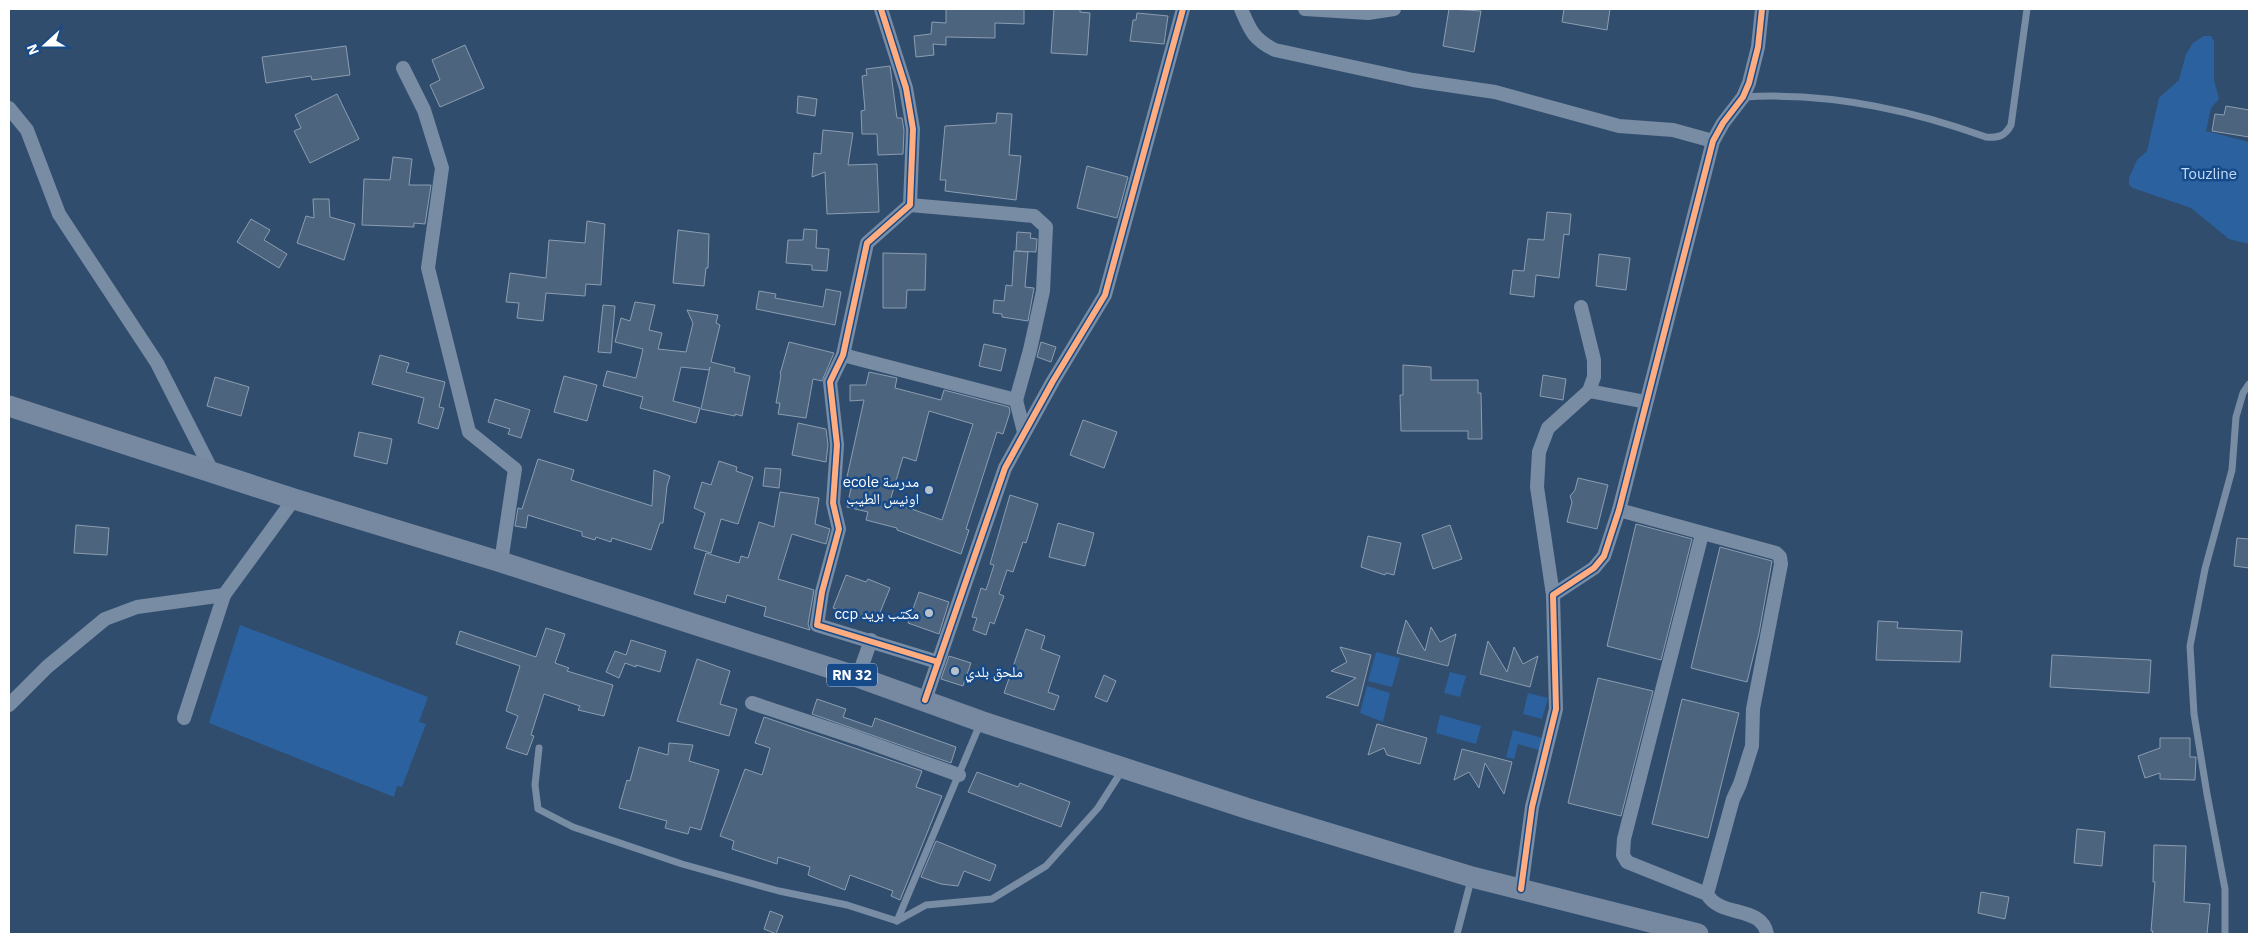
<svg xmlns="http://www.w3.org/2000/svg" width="2258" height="943" viewBox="0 0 2258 943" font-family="'IBM Plex Sans','Noto Naskh Arabic',sans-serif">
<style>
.green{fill:#2a619e}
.building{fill:#4d647e;stroke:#8b9db1;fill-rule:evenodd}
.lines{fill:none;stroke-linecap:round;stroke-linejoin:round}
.lane{stroke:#788ca4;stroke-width:7}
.street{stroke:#788ca4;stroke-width:14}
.primary{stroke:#7789a1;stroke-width:21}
.cycleway-casing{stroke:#174a88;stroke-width:9}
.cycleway{stroke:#ffac80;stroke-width:6}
.poi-dot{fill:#b7c1cc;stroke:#174a88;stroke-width:2}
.labels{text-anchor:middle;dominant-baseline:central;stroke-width:5;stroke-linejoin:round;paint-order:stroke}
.shield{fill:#174a88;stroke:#b9c9db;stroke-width:1}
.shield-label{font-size:14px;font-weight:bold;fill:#fff}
.park-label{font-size:15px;fill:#c3ddfa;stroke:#174a88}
.poi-label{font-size:15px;fill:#fff;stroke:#174a88;text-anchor:end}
</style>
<rect width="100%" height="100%" fill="#314d6e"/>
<g class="green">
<polygon points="2204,36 2211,36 2214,41 2214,80 2219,99 2211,108 2206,131 2249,142 2249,244 2229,239 2191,208 2133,188 2129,185 2129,178 2137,160 2147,151 2159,98 2179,80 2186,54 2193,43"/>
<polygon points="240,625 428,697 419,722 426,724 402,787 397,786 394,797 209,723"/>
<polygon points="1376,652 1400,658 1392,687 1368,681"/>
<polygon points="1450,672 1466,676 1460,697 1444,693"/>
<polygon points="1367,686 1390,693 1383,722 1360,713"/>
<polygon points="1528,693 1548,698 1542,719 1523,714"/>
<polygon points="1440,715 1481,726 1476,744 1436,733"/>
<polygon points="1513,730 1543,738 1539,750 1518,744 1514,759 1506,757"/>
</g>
<g class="building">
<polygon points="946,9 1024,9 1024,24 995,23 995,38 946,37 946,45 933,44 934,55 916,57 914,36 931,34 932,22 946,23"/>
<polygon points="1054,9 1080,9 1080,12 1090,13 1087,55 1051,53"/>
<polygon points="1449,9 1481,11 1474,52 1443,46"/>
<polygon points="1564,9 1610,9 1607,30 1562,22"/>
<polygon points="1137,13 1168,16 1164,44 1130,41 1133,20 1136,20"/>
<polygon points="465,45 484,88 440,107 430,85 440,80 432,60"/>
<polygon points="346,46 350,75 312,80 311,76 266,83 262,57"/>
<polygon points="890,66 897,118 902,118 904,130 903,154 878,155 877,134 862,134 861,111 865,110 862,76 867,75 866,69"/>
<polygon points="337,94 359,139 310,163 294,131 301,128 295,115"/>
<polygon points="798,96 817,99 815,116 797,113"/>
<polygon points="2226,106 2249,110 2249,137 2212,131 2215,114 2224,115"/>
<polygon points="997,113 1012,114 1009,155 1021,156 1016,200 945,191 946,180 940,180 945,126 996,123"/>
<polygon points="823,130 853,133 848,165 877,164 879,212 827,214 825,172 812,177 814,153 821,154"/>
<polygon points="393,157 412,159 409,185 431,185 425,224 414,223 414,227 362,225 364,179 390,180"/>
<polygon points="1087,166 1128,177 1117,218 1077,208"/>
<polygon points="313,199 329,199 330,217 355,224 344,260 297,243 306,216 314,218"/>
<polygon points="1547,212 1571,214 1569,235 1564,234 1559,278 1536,275 1534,297 1510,294 1513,270 1524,271 1528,239 1544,240"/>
<polygon points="251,219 270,230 264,240 287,254 279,268 237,242"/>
<polygon points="587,221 605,224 601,285 586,284 585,296 546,293 543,321 517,318 519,303 506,302 510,273 546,278 549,240 585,243"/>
<polygon points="804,229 817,230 816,248 829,249 827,271 812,270 812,265 786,263 788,240 803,240"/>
<polygon points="678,230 709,234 708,268 706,268 704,286 673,283"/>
<polygon points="1017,232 1031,233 1030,238 1037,239 1036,252 1016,251"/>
<polygon points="1014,251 1028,252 1025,287 1034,288 1028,321 1002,317 1002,314 993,313 994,300 1004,301 1006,285 1012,286"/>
<polygon points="883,253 926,254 925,290 907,290 906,308 883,308"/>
<polygon points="1599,254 1630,258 1626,290 1596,286"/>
<polygon points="826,289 841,292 835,325 756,309 759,291 776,294 775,298 823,307"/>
<polygon points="635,302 655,305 649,330 662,333 658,349 686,352 693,323 687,310 718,315 716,323 720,325 711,362 735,368 734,372 750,376 742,416 735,414 735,416 701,409 710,367 709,370 681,367 673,401 700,408 696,423 640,408 643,397 603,386 607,371 636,378 643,349 615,342 621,318 630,321"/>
<polygon points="603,305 615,306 611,353 598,352"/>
<polygon points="789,342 834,353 822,381 813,379 806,418 778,414 780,403 776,403 781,375 780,374"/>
<polygon points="1041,342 1056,347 1051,362 1037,357"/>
<polygon points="984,344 1006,349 1001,371 979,366"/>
<polygon points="380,355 409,363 406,372 445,382 439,407 444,408 438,429 418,423 424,398 372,384"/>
<polygon points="1403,365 1431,367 1431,380 1478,380 1478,393 1481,393 1482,439 1468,439 1468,431 1401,431 1400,395 1403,395"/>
<path d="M869,372l28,6 -2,10 46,12 3,-10 65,17 1,5 -7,22 -6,-2 -31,97 3,1 -8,24 -64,-24v-2l-31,-8 2,-8 -21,-5 4,-19 -6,-2 19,-86 -14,1v-16h16zM929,411l44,13 -31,96 -52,-19 13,-44 13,4z"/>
<polygon points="1543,375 1566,379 1563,400 1540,396"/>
<polygon points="564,376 597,385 587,421 554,412"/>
<polygon points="215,377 249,387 241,416 207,406"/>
<polygon points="495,399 530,410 521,438 508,434 510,429 488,422"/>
<polygon points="1083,420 1117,432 1104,468 1070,455"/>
<polygon points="798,423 826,429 828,445 826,462 792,455"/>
<polygon points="359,432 392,439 387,464 354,456"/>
<polygon points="538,459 574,470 571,480 652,506 654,470 670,476 667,486 663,523 660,523 651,550 612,538 611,542 596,537 595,540 582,536 582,532 528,515 526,528 515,526 518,508 522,509"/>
<polygon points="719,461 737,467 736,471 753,477 738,524 721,519 711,553 694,548 705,513 694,508 702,482 711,485"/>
<polygon points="765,468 781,469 779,488 763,486"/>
<polygon points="1578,478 1608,485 1597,529 1567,522 1572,502 1570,496 1575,490"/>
<polygon points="780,492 819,498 815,524 830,529 826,544 792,534 778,579 814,590 808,624 810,630 764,616 766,607 727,595 725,603 694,594 706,553 739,563 741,556 748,558 759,522 774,527"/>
<polygon points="1010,495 1038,504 1026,543 1023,542 1013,572 1007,570 999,594 1004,596 994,624 990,622 986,635 973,630 977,618 972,617 981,588 986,590 994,565 990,564"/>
<polygon points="1058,523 1094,533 1085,566 1049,557"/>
<polygon points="1636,524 1692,539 1661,660 1607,646"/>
<polygon points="76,525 109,528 107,555 74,553"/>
<polygon points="1450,525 1462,559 1433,569 1422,535"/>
<polygon points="1368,536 1401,543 1394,575 1386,573 1385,575 1361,567"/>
<polygon points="2237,538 2249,539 2249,568 2234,566"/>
<polygon points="1720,547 1772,561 1759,633 1747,682 1691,668"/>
<polygon points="846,575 866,582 868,579 890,588 879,615 876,614 873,623 833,608"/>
<polygon points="919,592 949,602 939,634 908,623"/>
<polygon points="1406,620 1425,651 1431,627 1440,642 1456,634 1448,666 1397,653"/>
<polygon points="1878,621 1898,622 1897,628 1962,631 1960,662 1876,660"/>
<polygon points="546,628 565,634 555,663 569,668 567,671 613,685 604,716 578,710 580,706 544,694 531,735 534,736 527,755 506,748 518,716 506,711 520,666 456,644 460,631 536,657"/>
<polygon points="1026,629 1045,636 1041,649 1060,656 1048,692 1059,696 1054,710 1004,693"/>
<polygon points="631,640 666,651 660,672 636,665 636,667 625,663 619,678 606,672 615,651 626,655"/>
<polygon points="1488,641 1507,672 1514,647 1523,664 1538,656 1530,687 1480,674"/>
<polygon points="1340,647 1371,655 1358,706 1326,697 1356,678 1331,671 1347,662"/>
<polygon points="2052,655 2151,660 2149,693 2050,687"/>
<polygon points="949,656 971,663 963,686 941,679"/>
<polygon points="697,659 730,671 720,704 737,709 729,736 677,721"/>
<polygon points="1104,675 1116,681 1107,702 1095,697"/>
<polygon points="1598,678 1653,691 1621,816 1568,803"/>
<polygon points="817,699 846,709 843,717 872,727 875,718 956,747 951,763 812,714"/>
<polygon points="1682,699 1739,713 1708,838 1652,824"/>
<polygon points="764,717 922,771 916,787 942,796 900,900 891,896 893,891 850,875 845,890 808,875 810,867 778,857 777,864 732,849 734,841 720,836 745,769 762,775 770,748 755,743"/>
<polygon points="1377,724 1427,738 1420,764 1387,755 1384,748 1368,755"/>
<polygon points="2160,738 2190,738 2190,757 2196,757 2195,780 2160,779 2160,773 2145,778 2138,756 2160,748"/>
<polygon points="669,743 693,745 689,761 719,770 701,830 690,827 688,834 665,828 667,821 619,808 627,780 630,781 639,747 668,755"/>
<polygon points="1462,749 1512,762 1504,794 1485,763 1479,788 1469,772 1454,780"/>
<polygon points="977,772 1018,787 1020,783 1070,802 1061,827 968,792"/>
<polygon points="2077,829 2105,832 2102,866 2074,863"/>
<polygon points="936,841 996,865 990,881 964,871 958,886 941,884 921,877"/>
<polygon points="2154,845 2186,846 2184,902 2210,904 2207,934 2152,934 2153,931 2151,931 2155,882 2153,882"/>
<polygon points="1981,892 2009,897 2005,919 1978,913"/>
<polygon points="770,911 783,916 776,934 764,929"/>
</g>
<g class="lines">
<g class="lane">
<path d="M1744,97c82,-5 165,12 242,40 13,1 19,-1 25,-12l16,-116"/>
<polyline points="539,748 535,785 538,809 573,827 682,864 779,891 847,905 897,921 980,724"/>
<polyline points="897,921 926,905 992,899 1046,866 1098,808 1123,769"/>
<polyline points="1457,934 1471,880"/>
<polyline points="2225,934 2225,889 2207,794 2194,714 2190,646 2205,569 2232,470 2236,417 2243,393 2249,384"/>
</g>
<g class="street">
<polyline points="881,9 906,88 913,129 910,205 867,243 843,355 830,382 837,445 833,503 839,529 822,592 817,625 938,662"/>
<path d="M1241,9c9,21 12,30 34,41l138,30 82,12 124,34 54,4 40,11"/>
<polyline points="1305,9 1368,13 1394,9"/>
<polyline points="403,68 424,110 442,168 428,268 469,432 515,469 501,562"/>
<polyline points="9,108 27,130 59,214 157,363 212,471"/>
<polyline points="910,205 1034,216 1046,227 1043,291 1030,350 1016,400"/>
<polyline points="843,355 1016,400 1024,432"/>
<polyline points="1589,391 1646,402"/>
<path d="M1619,510l157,43 4,4 1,7 -28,145 -1,37 -12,38 -7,15 -26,95c13,24 55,11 60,40"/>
<polyline points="1702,534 1624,839 1623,855 1627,862 1707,894"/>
<polyline points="1553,595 1537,487 1539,452 1548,428 1589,391 1594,377 1594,360 1581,307"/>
<polyline points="858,677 871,640"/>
<polyline points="925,700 1005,468 1053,381 1105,295 1183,9"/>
<polyline points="752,703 857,738 959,775"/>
<polyline points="9,705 47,667 105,619 137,607 224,595"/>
<polyline points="184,718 224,595 294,499"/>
<polyline points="1521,889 1532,807 1556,709 1553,595 1594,568 1604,556 1619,510 1713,141 1723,123 1743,97 1749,83 1758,47 1762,9"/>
</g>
<polyline class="primary" points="9,406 294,499 501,562 858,677 980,721 1252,810 1472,877 1698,934"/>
<g class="cycleway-casing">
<g id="cycleway">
<polyline points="881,9 906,88 913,129 910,205 867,243 843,355 830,382 837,445 833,503 839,529 822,592 817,625 938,662"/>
<polyline points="925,700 1005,468 1053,381 1105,295 1183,9"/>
<polyline points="1521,889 1532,807 1556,709 1553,595 1594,568 1604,556 1619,510 1713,141 1723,123 1743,97 1749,83 1758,47 1762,9"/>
</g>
</g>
<use href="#cycleway" class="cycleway"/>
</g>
<g class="poi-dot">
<circle cx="929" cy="490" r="5"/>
<circle cx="929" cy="613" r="5"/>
<circle cx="955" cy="671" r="5"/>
</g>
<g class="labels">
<rect class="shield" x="827" y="663.5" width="50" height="23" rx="4"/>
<g class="shield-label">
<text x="852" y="675">RN 32</text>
</g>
<g class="park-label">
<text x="2209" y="173">Touzline</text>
</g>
<g class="poi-label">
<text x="919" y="481">ecole مدرسة<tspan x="919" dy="17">اونيس الطيب</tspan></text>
<text x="919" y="613">ccp مكتب بريد</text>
<text x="965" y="671" text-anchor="start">ملحق بلدي</text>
</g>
</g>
<rect width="2258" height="943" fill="none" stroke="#ffffff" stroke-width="20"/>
<g transform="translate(45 45) rotate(249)" stroke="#174a88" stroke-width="4" paint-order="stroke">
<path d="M0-4L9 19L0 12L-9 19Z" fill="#ffffff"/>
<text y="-8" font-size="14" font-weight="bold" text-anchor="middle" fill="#ffffff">N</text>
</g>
</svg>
